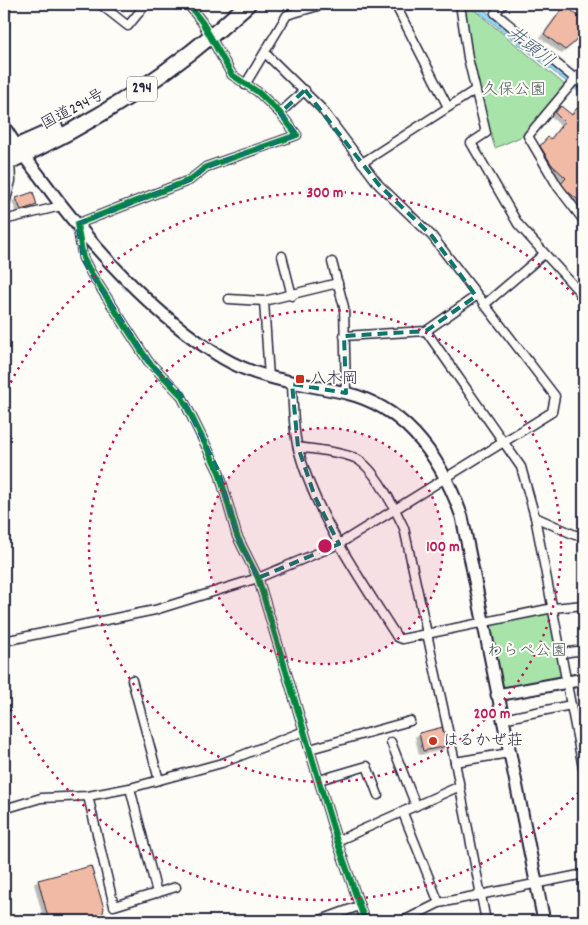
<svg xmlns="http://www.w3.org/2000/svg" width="588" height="925" viewBox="0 0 588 925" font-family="Dekko,'Klee One',sans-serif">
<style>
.green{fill:#a8e3a9;stroke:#658272}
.water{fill:#95daf7;stroke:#6790ac}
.building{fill:#f1baa5;stroke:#22223b;filter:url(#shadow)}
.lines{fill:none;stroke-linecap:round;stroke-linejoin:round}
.street-casing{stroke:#22223b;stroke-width:11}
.secondary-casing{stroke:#22223b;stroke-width:15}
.highway-casing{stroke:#22223b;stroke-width:18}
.street{stroke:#fdfcf7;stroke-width:8}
.secondary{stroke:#fdfcf7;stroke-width:11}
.highway{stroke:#fdfcf7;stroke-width:14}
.cycleway-casing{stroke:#fdfcf7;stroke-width:9}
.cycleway{stroke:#00873e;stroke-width:6}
.marked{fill:none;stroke:#0f766e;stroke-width:4;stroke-dasharray:10 6;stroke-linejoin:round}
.ring{fill:none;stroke:#c2185b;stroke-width:2.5;stroke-dasharray:2.5 5}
.poi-dot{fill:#c8321e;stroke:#fdfcf7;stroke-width:2}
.labels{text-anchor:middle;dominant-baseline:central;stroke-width:4;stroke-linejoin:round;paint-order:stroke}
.shield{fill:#fdfcf7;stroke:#646373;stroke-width:1}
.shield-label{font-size:15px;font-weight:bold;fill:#22223b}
.park-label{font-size:16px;fill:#4a5c5c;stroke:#fdfcf7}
.street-label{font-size:16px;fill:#22223b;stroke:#fdfcf7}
.poi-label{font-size:16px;fill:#22223b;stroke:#fdfcf7;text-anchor:start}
.water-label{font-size:18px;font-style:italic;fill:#445973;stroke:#fdfcf7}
.centre{fill:#c2185b;stroke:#fdfcf7;stroke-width:2.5}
.ring-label{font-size:15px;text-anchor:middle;font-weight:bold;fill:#c2185b;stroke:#fdfcf7;stroke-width:4;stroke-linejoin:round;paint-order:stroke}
</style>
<defs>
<filter id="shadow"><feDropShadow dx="-3.5" dy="3.5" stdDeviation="0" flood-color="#0004"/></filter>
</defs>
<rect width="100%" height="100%" fill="#fdfcf7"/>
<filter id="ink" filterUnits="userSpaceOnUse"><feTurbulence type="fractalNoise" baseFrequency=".02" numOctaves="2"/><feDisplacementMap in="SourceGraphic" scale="10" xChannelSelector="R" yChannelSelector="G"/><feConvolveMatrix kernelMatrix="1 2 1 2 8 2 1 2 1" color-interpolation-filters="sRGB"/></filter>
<g filter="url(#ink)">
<g class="green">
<polygon points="460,4 467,4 565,85 525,135 495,148 466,57"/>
<polygon points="550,613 563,678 504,690 490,625"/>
</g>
<polygon class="water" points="469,4 477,4 584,90 584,96"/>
<g class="building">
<polygon points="565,5 584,21 584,27 575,42 565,50 544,34"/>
<polygon points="561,106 572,115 577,108 584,114 584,205 560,185 566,178 552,165 540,146 548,137 551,139 564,122 555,113"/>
<polygon points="33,192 37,205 21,210 16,198"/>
<polygon points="443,727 447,746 423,751 419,733"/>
<polygon points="91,866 104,908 101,921 49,921 38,880"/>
</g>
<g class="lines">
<g class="street-casing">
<g id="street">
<polyline points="100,4 128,26 146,4"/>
<polyline points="188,4 202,22 232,75 258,92 280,113 297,135 206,167 190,180 77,224 83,258 91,273 148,361 181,395 219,472 237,536 258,578 337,841 365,921"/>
<polyline points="395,4 448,107"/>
<polyline points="460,4 468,58 486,133 471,143 518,224 584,297"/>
<polyline points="503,4 495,13 584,86"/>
<polyline points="4,27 6,4"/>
<polyline points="584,69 528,136 558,187 584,221"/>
<polyline points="245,85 287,15 325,4"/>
<polyline points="280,113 305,90"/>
<polyline points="362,163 475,90"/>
<polyline points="4,207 11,181 10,161"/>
<polyline points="4,220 61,206"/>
<polyline points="282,256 292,296"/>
<polyline points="332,262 344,307 346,393"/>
<polyline points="229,299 264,301"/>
<polyline points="484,305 544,254"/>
<polyline points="426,331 521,467 535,517 584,773"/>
<polyline points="344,336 426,331 476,296"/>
<polyline points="269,378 264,301 338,283"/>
<path d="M292,384c1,21 1,44 6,65 19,69 61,128 99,188l5,2 151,-31 31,-3"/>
<path d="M298,447c19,3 39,4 57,11 20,9 40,51 49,70l51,234 31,159"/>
<polyline points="535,517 575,535 584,535"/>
<polyline points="4,641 155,610 258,578 339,544 552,412 555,396 432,236 379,185 321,108 265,53"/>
<polyline points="562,653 584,650"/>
<polyline points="132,680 159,780"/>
<polyline points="502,719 571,705"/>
<polyline points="391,742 416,806"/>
<polyline points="310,749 410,721"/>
<polyline points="455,762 509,753"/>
<polyline points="319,780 367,766 378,795"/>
<polyline points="130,788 157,893"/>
<polyline points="88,796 114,906 176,887"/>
<polyline points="4,809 41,798 88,796 130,788 222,763 304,731"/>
<polyline points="403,813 439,903"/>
<polyline points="337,841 460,786"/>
<polyline points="4,919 5,921"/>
<polyline points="318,921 359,906"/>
<polyline points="403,921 439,903 584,874"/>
</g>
</g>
<g class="secondary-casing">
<g id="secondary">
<path d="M4,126c10,19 24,35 37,52 47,65 113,139 182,180 39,23 80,25 123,35 62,15 96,67 116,124l82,404"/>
<polyline points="497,695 584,679"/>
</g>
</g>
<g class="highway-casing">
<g id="highway">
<polyline points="4,152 56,129"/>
<path d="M4,164c91,-40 171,-93 244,-160"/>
</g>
</g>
<use href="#street" class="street"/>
<use href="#secondary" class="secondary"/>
<use href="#highway" class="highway"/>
<g class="cycleway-casing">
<polyline id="cycleway" points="188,4 202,22 232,75 258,92 280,113 297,135 206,167 190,180 77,224 83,258 91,273 148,361 181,395 219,472 237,536 258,578 337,841 365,921"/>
</g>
<use href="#cycleway" class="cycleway"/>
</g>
</g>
<path class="marked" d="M305,90l74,95 53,51 44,60 -50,35 -82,5 2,57 -54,-9 6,63 17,50 24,47 -81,34 -21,-42 -18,-64 -38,-77 -33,-34 -57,-88 -8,-15 -6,-34 113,-44 16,-13 91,-32 -17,-22z"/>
<circle cx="325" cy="546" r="118" fill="#c2185b" fill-opacity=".12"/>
<g class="ring">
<circle cx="325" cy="546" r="118"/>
<circle cx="325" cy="546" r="236"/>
<path d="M584 787A354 354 0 0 1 4 696M4 396A354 354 0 0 1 584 305"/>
</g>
<g class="poi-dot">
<rect x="295" y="374" width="10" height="10" rx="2.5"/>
<circle cx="433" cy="741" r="5"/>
</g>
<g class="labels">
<rect class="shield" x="127" y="76.5" width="30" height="25" rx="4"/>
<g class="shield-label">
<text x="142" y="89">294</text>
</g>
<g class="park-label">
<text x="514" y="90">久保公園</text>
<text x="527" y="651">わらぺ公園</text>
</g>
<g class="street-label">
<text transform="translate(73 110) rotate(-28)">国道294号</text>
</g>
<g class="poi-label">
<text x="310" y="379">八木岡</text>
<text x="443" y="741">はるかぜ荘</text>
</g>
<g class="water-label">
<text transform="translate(530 48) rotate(39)">井頭川</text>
</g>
</g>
<circle cx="325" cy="546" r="8" class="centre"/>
<g class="ring-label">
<text x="325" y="197">300 m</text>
<text x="443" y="551">100 m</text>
<text x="492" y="718">200 m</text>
</g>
<rect width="588" height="925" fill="none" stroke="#fdfcf7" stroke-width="20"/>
<rect x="10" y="10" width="568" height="905" fill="none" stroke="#22223b" stroke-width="2" filter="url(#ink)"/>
</svg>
